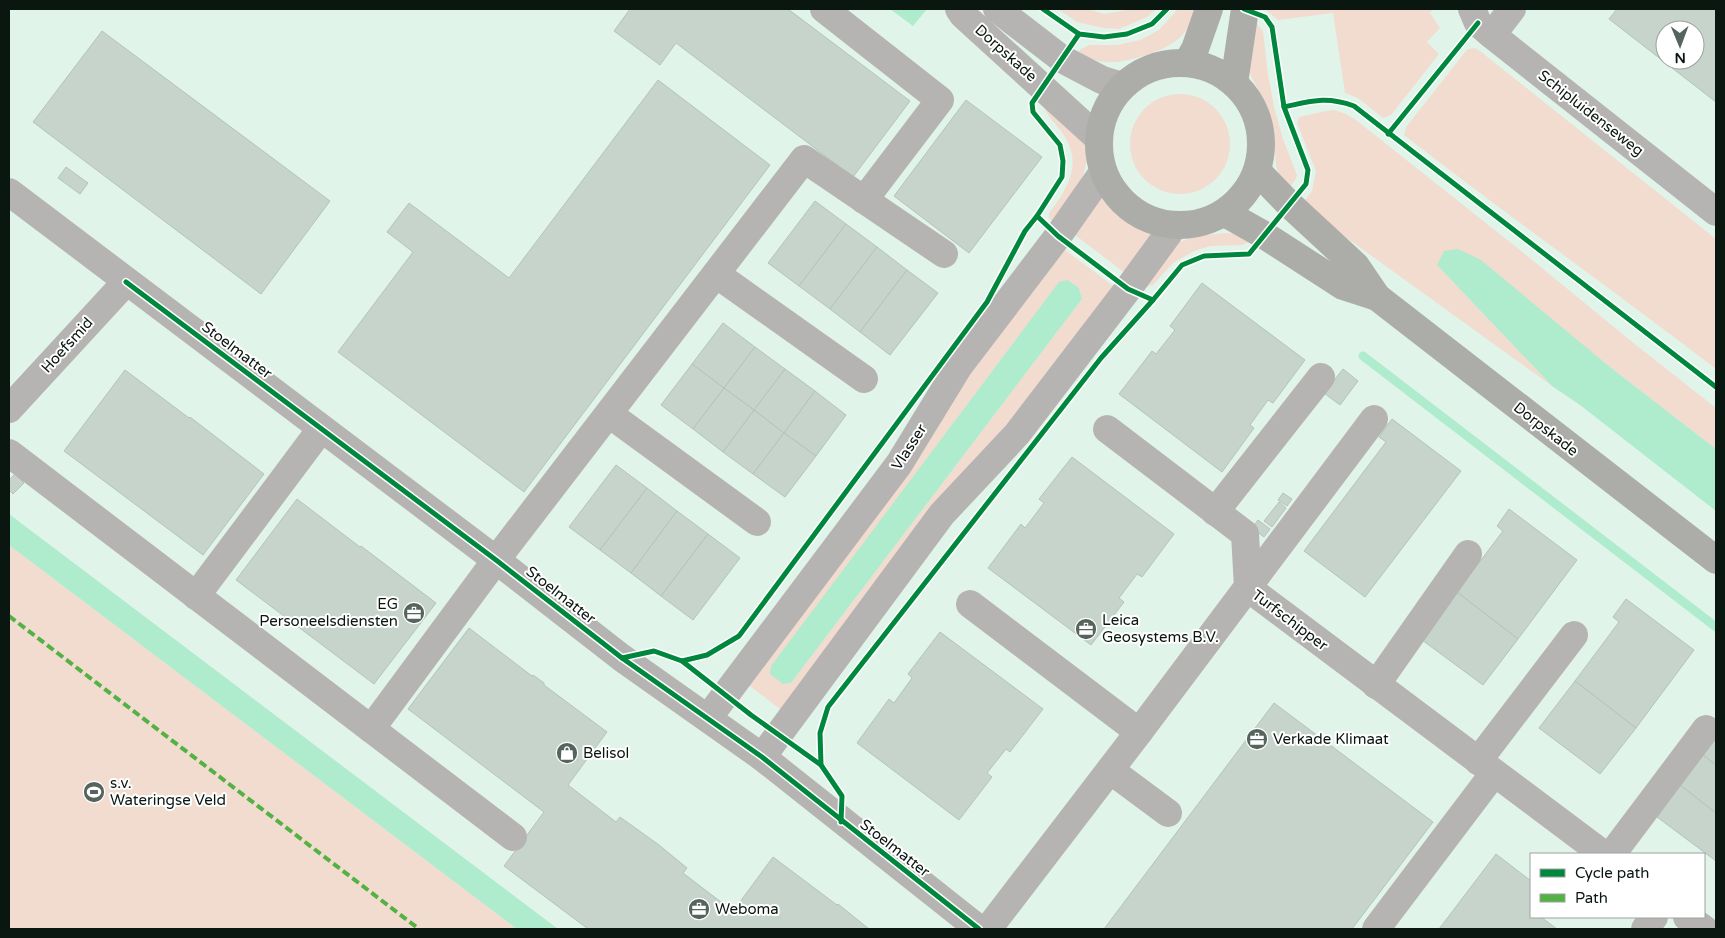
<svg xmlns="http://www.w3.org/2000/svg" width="1725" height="938" viewBox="0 0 1725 938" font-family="'Varela Round',sans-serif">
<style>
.green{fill:#f2dcd0;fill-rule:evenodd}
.water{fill:#afebcd}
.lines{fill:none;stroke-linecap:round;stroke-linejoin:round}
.stream{stroke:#afebcd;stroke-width:9}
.building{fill:#c6d4cc;stroke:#b4c3bb;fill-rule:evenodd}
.minor{stroke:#b6b4b2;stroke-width:28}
.major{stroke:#acada9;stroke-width:28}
.quiet{stroke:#54b144;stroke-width:4;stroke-dasharray:8 4;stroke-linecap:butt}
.cycleway-casing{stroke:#fff;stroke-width:8}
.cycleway{stroke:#00873e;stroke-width:5}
.labels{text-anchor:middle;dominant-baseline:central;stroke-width:4;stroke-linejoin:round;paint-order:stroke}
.street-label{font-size:15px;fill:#0a1610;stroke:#fff}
.poi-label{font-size:15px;fill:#0a1610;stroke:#fff;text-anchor:start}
</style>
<rect width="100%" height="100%" fill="#e1f4ea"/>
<g class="green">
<polygon points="1058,9 1087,9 1105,14 1130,9 1156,9 1147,17 1119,29 1103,28 1077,22"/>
<path d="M1178,9h20c-12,27 -21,35 -49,45 -31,10 -42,12 -72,0l4,-5 8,-4h28l23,-5 19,-10z"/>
<polygon points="1265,9 1433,9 1430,13 1440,28 1427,42 1439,54 1391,115 1383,118 1358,98 1345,93 1333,13 1278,20"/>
<polygon points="1250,22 1257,24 1263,31 1268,74 1274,107 1283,139 1297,175 1296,179 1288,190 1279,175 1276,166 1274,130 1268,109 1249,72"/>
<path d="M1475,48l5,3 236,188v130c-103,-79 -209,-154 -312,-234l2,-8 60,-76 2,-2z"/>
<circle cx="1180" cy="144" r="50"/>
<path d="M1042,102c10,9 33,26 40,37 17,24 -14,64 -26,84l-7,-5v-5c20,-26 35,-51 12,-82 -7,-9 -16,-17 -19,-29z"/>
<polygon points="1334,110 1346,114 1356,120 1520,250 1631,341 1716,408 1716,449 1610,367 1437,265 1552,386 1301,205 1312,191 1316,171 1297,123 1299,117 1326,111"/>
<path d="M1102,194c17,19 31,28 55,37l-32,42 -50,-38z"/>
<polygon points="1226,233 1238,234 1251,241 1242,245 1210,246 1194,251 1173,263 1153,285 1147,286 1140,286 1175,244 1196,236"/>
<path d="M1061,247l55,41 -335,422 -35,-27zM1068,280l11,8 3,11 -291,384 -8,1z"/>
<polygon points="9,545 517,929 9,929"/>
</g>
<g class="water">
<polygon points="890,9 927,9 913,26"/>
<polygon points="1458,249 1481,260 1610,367 1716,449 1716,511 1580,405 1552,386 1437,265 1444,251"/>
<polygon points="1068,280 1079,288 1082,299 791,683 783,684 770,674 771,666 1059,282"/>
<polygon points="9,514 558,929 517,929 9,545"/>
</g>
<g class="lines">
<polyline class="stream" points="1363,356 1716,627"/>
</g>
<g class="building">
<polygon points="630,9 788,9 910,101 853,177 676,43 660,65 614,31"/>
<path d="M1617,9h99v93l-107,-83zM1665,30h30v30h-30z"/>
<polygon points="102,31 330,201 261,294 33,122"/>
<polygon points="658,80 770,165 524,492 338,352 413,252 387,232 409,203 509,278"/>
<polygon points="966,100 1042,157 969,253 894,196"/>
<polygon points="66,167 88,183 80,194 58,178"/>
<polygon points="815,201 846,224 799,286 768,263"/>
<polygon points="846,224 877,247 830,309 799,286"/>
<polygon points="877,247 907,270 860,332 830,309"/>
<polygon points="907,270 938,293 890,355 860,332"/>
<polygon points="1202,283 1305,360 1273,403 1268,400 1250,425 1254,428 1222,472 1119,394 1152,351 1156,354 1175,330 1170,326"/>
<polygon points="723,323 755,347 724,388 692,364"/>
<polygon points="755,347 785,369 754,410 724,388"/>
<polygon points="692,364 724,388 693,429 661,405"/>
<polygon points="785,369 815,391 784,433 754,410"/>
<polygon points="1343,369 1358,381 1340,405 1324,393"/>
<polygon points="125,370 189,418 190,417 264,474 203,555 64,451"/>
<polygon points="724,388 754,410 723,452 693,429"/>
<polygon points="815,391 846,415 816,456 784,433"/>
<polygon points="754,410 784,433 753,474 723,452"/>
<polygon points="1392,419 1461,471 1365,597 1304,551 1386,442 1379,437"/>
<polygon points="784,433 816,456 785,497 753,474"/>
<polygon points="1072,457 1174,534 1142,577 1137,574 1119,598 1124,602 1091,645 988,568 1021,524 1025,528 1044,503 1039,499"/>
<polygon points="616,465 647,488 600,550 569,527"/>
<polygon points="15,474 24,483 13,494 9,490 9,480"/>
<polygon points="647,488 677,511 631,573 600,550"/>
<polygon points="1283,493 1292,499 1287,506 1278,500"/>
<polygon points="297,499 360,547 361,546 436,603 374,684 236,580"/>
<polygon points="1279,502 1286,508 1272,527 1264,521"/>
<polygon points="1509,509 1577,560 1518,639 1457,592 1503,531 1497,526"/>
<polygon points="677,511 708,534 661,596 631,573"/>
<polygon points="1258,520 1270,529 1264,537 1252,528"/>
<polygon points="708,534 740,558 693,620 661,596"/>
<polygon points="1457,592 1518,639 1483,685 1422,640"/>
<polygon points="1626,599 1694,650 1636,728 1575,681 1619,622 1613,617"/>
<polygon points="469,628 532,676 533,675 544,683 544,685 607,732 568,785 616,822 620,817 659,845 687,868 683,873 721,902 722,901 734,910 773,857 837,905 838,904 869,929 588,929 504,866 544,812 408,709"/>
<polygon points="940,632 1043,709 1010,752 1006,749 987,773 992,777 959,820 857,743 889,699 894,703 912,678 908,674"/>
<polygon points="1575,681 1636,728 1600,774 1539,728"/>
<polygon points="1274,703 1433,822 1352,929 1104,929"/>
<polygon points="1716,738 1716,765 1703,755"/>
<polygon points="1703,755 1716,765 1716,813 1680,785"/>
<polygon points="1680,785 1716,813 1716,861 1657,817"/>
<polygon points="1496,854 1531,881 1531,917 1541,917 1557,929 1439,929"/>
</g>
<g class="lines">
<g class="minor">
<polyline points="824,9 940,100 864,200"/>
<polyline points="959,9 963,15 1098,138"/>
<polyline points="997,9 1062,59 1102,80 1122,86"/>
<polyline points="1472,9 1478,23 1492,35 1716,212"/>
<polyline points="1492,35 1512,9"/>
<polyline points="9,192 496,560 622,658 762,757 979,929"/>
<polyline points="716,274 864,379"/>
<polyline points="9,409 126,282"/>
<polyline points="609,414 757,522"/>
<polyline points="1107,429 1245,534 1248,588"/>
<polyline points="9,453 513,837"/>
<polyline points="1215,512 1321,377"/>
<polyline points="1248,588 1603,854"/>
<polyline points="196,596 321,429"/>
<polyline points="970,604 1139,732"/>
<polyline points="1376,685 1468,554"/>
<polyline points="708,718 899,464 959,366 1058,236 1103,172"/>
<polyline points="371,729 496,560 804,159 944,254"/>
<polyline points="762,757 942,514 1017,434 1128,289 1174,226"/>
<polyline points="1478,761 1574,635"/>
<polyline points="1110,770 1168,813"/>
<polyline points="1612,854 1706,729"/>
<polyline points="1687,917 1704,929"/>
<polyline points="988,929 1139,732 1374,419"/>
<polyline points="1376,929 1494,773"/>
<polyline points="1645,929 1654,917"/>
</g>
<g class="major">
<circle cx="1180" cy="144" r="81"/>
<polyline points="1187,63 1195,49 1209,9"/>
<polyline points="1234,83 1245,9"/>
<polyline points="1257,171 1289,204 1356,266 1377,297 1716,560"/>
<polyline points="1225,213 1264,235 1343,286 1377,297"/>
</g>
<polyline class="quiet" points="9,616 419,929"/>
<g class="cycleway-casing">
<g id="cycleway">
<polyline points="1043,9 1079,34 1104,37 1127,34 1152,24 1167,9"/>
<polyline points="1079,34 1032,103 1033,112 1060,145 1063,161 1062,177 1037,216 1058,236 1128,289 1153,300 1182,265 1204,256 1249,254 1306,184 1308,170 1284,107 1272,27 1265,17 1244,9"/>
<path d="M1284,107c28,-6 42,-11 70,-1l362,281"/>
<polyline points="1388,134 1478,23"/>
<polyline points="126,282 496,560 622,658 762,757 979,929"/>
<polyline points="622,658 654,651 682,661 707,655 739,636 987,302 1025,231 1037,216"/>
<polyline points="682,661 751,715 821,765"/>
<polyline points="841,822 842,796 821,765 820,733 828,707 1101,358 1153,300"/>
</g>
</g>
<use href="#cycleway" class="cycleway"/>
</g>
<defs>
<g id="office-disc" transform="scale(1.125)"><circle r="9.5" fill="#55645c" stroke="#fff"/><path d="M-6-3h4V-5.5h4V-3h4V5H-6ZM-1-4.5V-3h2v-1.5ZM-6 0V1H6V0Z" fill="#fff"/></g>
<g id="shop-disc" transform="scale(1.125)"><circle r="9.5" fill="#55645c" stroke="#fff"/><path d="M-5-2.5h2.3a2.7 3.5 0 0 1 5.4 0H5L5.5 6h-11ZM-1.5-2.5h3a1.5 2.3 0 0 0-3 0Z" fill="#fff"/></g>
<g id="stadium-disc" transform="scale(1.125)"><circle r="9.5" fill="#55645c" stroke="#fff"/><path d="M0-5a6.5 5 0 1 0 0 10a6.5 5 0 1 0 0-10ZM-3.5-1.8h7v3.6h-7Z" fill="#fff"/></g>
</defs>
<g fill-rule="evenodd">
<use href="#office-disc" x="414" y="613"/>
<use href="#office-disc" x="1086" y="629"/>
<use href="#office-disc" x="1257" y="739"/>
<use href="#shop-disc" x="567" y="753"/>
<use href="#stadium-disc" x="94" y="792"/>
<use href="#office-disc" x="699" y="909"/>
</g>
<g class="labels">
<g class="street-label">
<text transform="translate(1006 53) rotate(42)">Dorpskade</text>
<text transform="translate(1591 113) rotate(38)">Schipluidenseweg</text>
<text transform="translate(67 345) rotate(-48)">Hoefsmid</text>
<text transform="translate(237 350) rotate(37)">Stoelmatter</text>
<text transform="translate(1546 429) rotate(38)">Dorpskade</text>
<text transform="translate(909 447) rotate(-57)">Vlasser</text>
<text transform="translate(561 595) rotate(38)">Stoelmatter</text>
<text transform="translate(1290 620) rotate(37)">Turfschipper</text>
<text transform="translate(895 848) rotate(38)">Stoelmatter</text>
</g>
<g class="poi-label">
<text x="398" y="604" text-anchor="end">EG<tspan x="398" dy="17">Personeelsdiensten</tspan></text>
<text x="1102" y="620">Leica<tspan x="1102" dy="17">Geosystems B.V.</tspan></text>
<text x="1273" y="739">Verkade Klimaat</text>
<text x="583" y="753">Belisol</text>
<text x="110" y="783">s.v.<tspan x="110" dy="17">Wateringse Veld</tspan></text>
<text x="715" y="909">Weboma</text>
</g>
</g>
<rect width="1725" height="938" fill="none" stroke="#0a1610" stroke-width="20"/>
<rect x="1530" y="853" width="175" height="65" fill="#ffffff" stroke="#9da29f"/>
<rect x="1540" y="869" width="25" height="8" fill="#00873e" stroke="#9da29f"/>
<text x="1575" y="878" font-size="15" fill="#0a1610">Cycle path</text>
<rect x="1540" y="894" width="25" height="8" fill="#54b144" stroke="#9da29f"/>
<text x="1575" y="903" font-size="15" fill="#0a1610">Path</text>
<g transform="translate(1680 45) rotate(179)"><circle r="24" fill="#ffffff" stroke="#9da29f"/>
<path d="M0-4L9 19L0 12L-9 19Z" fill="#55645c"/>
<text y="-8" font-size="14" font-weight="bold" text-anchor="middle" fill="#0a1610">N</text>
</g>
</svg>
